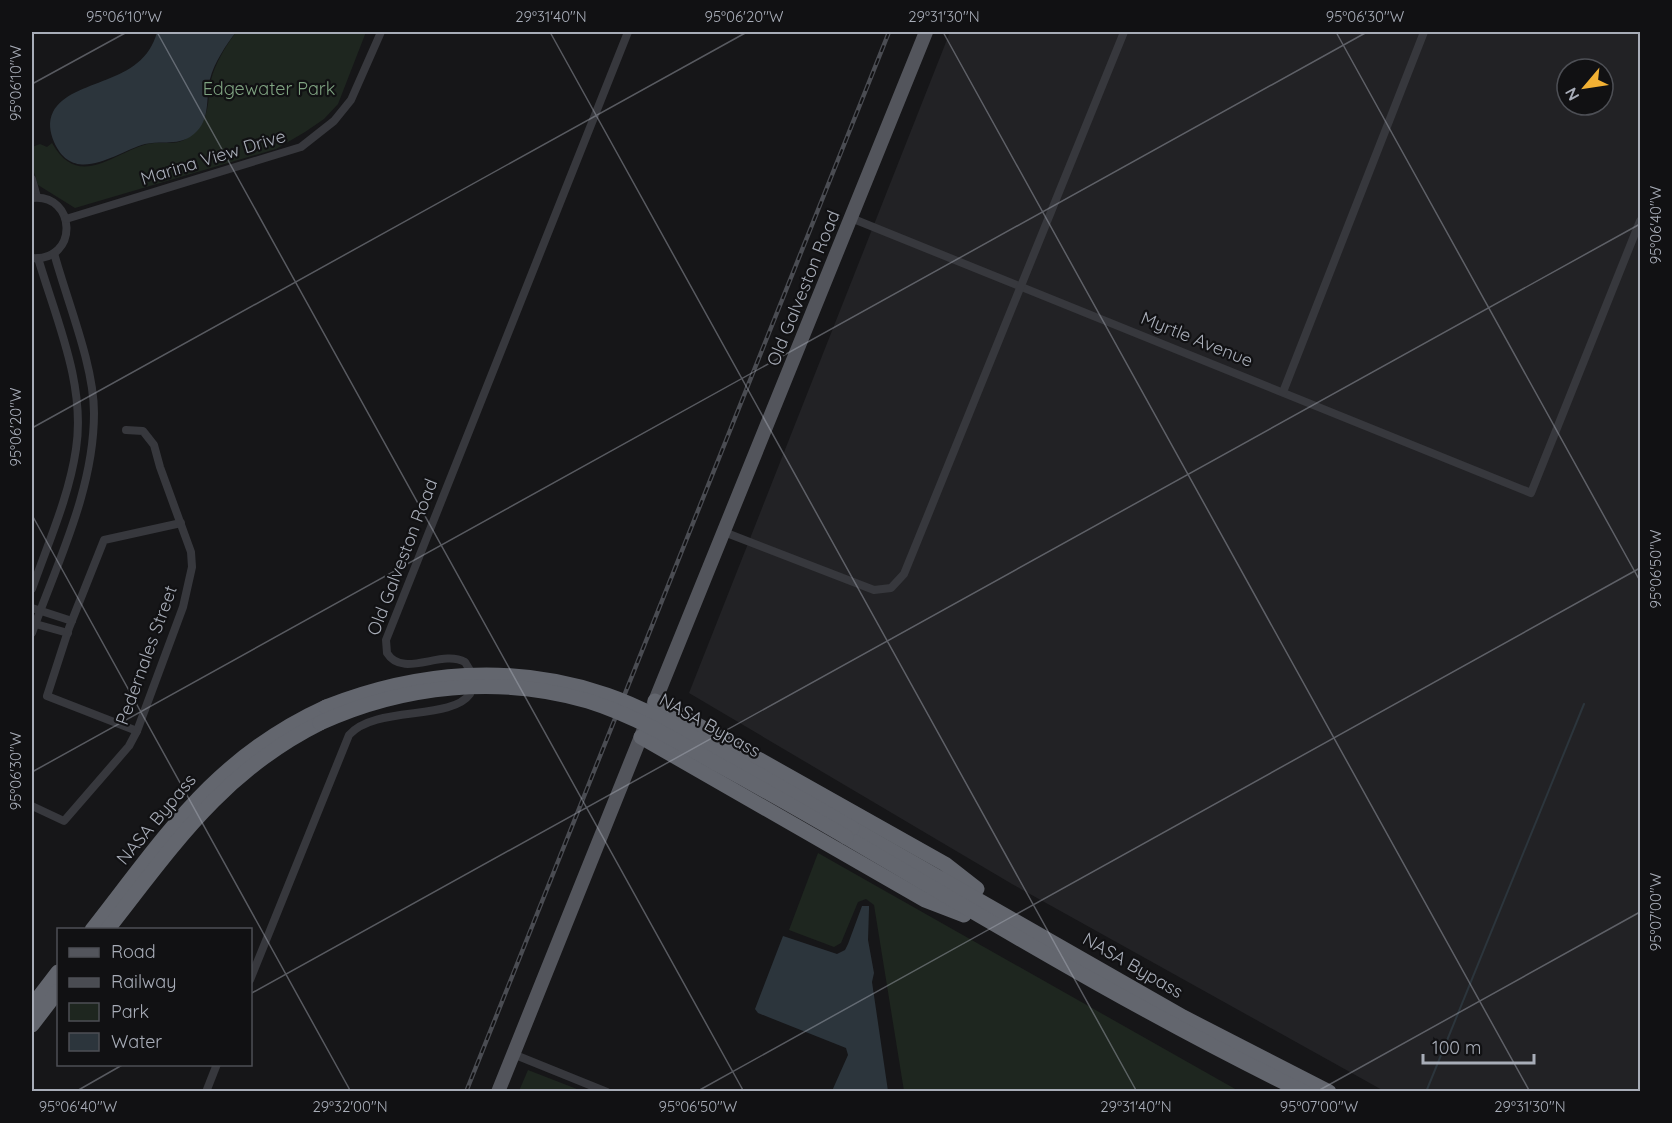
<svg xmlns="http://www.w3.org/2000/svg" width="1672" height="1123" viewBox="0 0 1672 1123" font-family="Quicksand,sans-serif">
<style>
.built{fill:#222225;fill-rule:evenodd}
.green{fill:#1e261f}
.water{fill:#2c353c}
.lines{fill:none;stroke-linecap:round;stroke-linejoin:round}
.stream{stroke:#2c353c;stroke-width:2}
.street{stroke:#37383d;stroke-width:8}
.primary{stroke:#53555c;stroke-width:14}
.highway{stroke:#63666e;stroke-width:15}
.rail-casing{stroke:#4a4c52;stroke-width:4.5}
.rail{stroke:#111113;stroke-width:2;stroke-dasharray:7;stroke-linecap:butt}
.highway-bridge{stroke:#63666e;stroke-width:15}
.ticks{fill:none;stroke:#a8adb8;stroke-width:1.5;stroke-opacity:0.45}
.labels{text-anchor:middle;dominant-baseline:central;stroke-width:4.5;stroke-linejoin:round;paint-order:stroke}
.park-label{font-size:18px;fill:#7fa381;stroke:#111113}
.street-label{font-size:18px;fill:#a8adb8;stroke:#111113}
.neatline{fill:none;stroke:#a8adb8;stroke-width:2}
.ticks-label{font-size:15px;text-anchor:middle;fill:#a8adb8}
</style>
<rect width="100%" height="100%" fill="#161618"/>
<path class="built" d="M950,32h690v1059h-256l-372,-207 -323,-191zM1567,69h36v36h-36z"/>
<g class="green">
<path d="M236,32h130l-28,72 -14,15 -19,13 -29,17 -201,59 -37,-23 -6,-19v-19l8,-3 7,3 5,-4c26,46 59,12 92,2 23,-7 34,7 54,-17 13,-15 9,-30 13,-48 4,-17 15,-34 25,-48z"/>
<polygon points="818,853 1237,1090 1236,1091 904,1091 874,905 866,899 858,902 841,943 834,947 789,930"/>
<polygon points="528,1070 582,1091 519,1091"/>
</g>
<g class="water">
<path d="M157,32h79c-10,13 -22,31 -26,47 -5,21 2,44 -20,58 -15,9 -29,3 -45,7 -29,8 -71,43 -91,-2 -4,-10 -6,-20 -1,-30 19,-35 90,-25 104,-80z"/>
<polygon points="862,906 869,906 869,909 868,940 874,973 872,982 888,1091 832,1091 848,1055 846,1048 758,1013 755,1009 783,936 837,954 845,950 848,944"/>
</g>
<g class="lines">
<polyline class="stream" points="1426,1092 1584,704"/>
<g class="street">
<polyline points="32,179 37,197"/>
<path d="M32,198c45,-5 47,64 0,60"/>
<polyline points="851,218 1531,493 1640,221"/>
<polyline points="66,219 301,147 334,121 351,100 381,32"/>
<polyline points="1283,392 1424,32"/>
<polyline points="724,532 874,590 891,588 904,574 1124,32"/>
<path d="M32,589c16,-46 37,-92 44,-140 10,-64 -20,-130 -38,-191"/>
<polyline points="32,608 72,621"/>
<polyline points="32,623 68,633"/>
<path d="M32,633c25,-70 62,-143 62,-220 0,-48 -27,-112 -40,-160"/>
<polyline points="137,731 47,696 69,628 104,540 181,523"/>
<polyline points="32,806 64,821 129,746 137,731 183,607 192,567 191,552 160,467 154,445 143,431 126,430"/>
<path d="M250,980l99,-245c26,-30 102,-14 121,-41l1,-22 -6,-10c-24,-13 -62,17 -78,-9l-1,-13 242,-608"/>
<polyline points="513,1054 607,1092"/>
<polyline points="206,1092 217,1064"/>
</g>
<g class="primary">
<polyline points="651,711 926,32"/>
<polyline points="498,1092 644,729"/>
</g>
<g class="highway">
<polyline points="655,701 945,864 977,889"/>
<polyline points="641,737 925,900 964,915"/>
<polyline points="852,828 1183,1017 1329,1092"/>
<path d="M846,837c150,88 301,179 458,255"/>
<path d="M92,930c73,-93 122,-172 234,-223"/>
<path d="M107,930c66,-84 115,-158 213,-207"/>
<polyline points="32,1006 58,972"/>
<polyline points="32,1025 58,991"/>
</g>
<g class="rail-casing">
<polyline id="rail" points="466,1092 889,32"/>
</g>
<use href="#rail" class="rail"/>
<g class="highway-bridge">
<path d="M326,707c91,-36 188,-44 281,-12 41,14 77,37 114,58 44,25 87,50 131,75"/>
<path d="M320,723c83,-38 179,-48 268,-22 45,14 86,38 127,62 44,24 88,49 131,74"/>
</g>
</g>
<path class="ticks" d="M157,32l587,1060M550,32l587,1060M943,32l587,1060M1336,32l304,549M32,84l95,-52M32,428l715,-396M32,515l319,577M32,772l1335,-740M250,994l1390,-770M75,1092l49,-28M696,1092l944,-524M1316,1092l324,-180"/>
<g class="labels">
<g class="park-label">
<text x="269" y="88">Edgewater Park</text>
</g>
<g class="street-label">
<text transform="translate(213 157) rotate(-17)">Marina View Drive</text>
<text transform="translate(803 288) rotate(-68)">Old Galveston Road</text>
<text transform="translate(1197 339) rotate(22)">Myrtle Avenue</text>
<text transform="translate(402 557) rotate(-69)">Old Galveston Road</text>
<text transform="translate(146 655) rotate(-70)">Pedernales Street</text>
<text transform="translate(710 725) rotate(29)">NASA Bypass</text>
<text transform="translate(156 819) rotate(-50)">NASA Bypass</text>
<text transform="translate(1133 965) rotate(30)">NASA Bypass</text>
</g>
</g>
<rect width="1672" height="1123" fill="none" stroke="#111113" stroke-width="66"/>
<rect x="57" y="928" width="195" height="138" fill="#111113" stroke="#4d4f55" stroke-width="1.5"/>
<rect x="69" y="948" width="30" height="9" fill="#53555c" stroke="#4d4f55" stroke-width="1.5"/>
<text x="111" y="958" font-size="18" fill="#a8adb8">Road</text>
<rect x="69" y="978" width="30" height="9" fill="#4a4c52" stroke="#4d4f55" stroke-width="1.5"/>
<text x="111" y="988" font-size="18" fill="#a8adb8">Railway</text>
<rect x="69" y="1003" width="30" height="18" fill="#1e261f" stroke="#4d4f55" stroke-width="1.5"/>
<text x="111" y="1018" font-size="18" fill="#a8adb8">Park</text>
<rect x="69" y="1033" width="30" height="18" fill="#2c353c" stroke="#4d4f55" stroke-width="1.5"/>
<text x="111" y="1048" font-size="18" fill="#a8adb8">Water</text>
<g transform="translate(1585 87) rotate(241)"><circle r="28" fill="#111113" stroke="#4d4f55" stroke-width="1.5"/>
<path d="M0-4.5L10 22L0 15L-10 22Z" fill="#f2b134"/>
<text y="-9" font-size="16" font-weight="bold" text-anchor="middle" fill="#a8adb8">N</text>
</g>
<path d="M1423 1054v9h111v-9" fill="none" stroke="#a8adb8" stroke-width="3"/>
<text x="1432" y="1054" font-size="18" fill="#a8adb8" stroke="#111113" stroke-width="4.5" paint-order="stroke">100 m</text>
<rect x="33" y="33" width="1606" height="1057" class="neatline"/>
<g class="ticks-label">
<text x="124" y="22">95°06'10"W</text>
<text x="551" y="22">29°31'40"N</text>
<text x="744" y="22">95°06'20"W</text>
<text x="944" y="22">29°31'30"N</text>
<text x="1365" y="22">95°06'30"W</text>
<text transform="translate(16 83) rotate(-90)" y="5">95°06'10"W</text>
<text transform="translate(1656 225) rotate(-90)" y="5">95°06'40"W</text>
<text transform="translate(16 427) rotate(-90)" y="5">95°06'20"W</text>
<text transform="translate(1656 569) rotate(-90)" y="5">95°06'50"W</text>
<text transform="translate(16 771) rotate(-90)" y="5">95°06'30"W</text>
<text transform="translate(1656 912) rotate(-90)" y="5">95°07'00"W</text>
<text x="78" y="1112">95°06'40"W</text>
<text x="350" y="1112">29°32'00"N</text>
<text x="698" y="1112">95°06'50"W</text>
<text x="1136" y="1112">29°31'40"N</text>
<text x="1319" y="1112">95°07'00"W</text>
<text x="1530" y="1112">29°31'30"N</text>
</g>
</svg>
